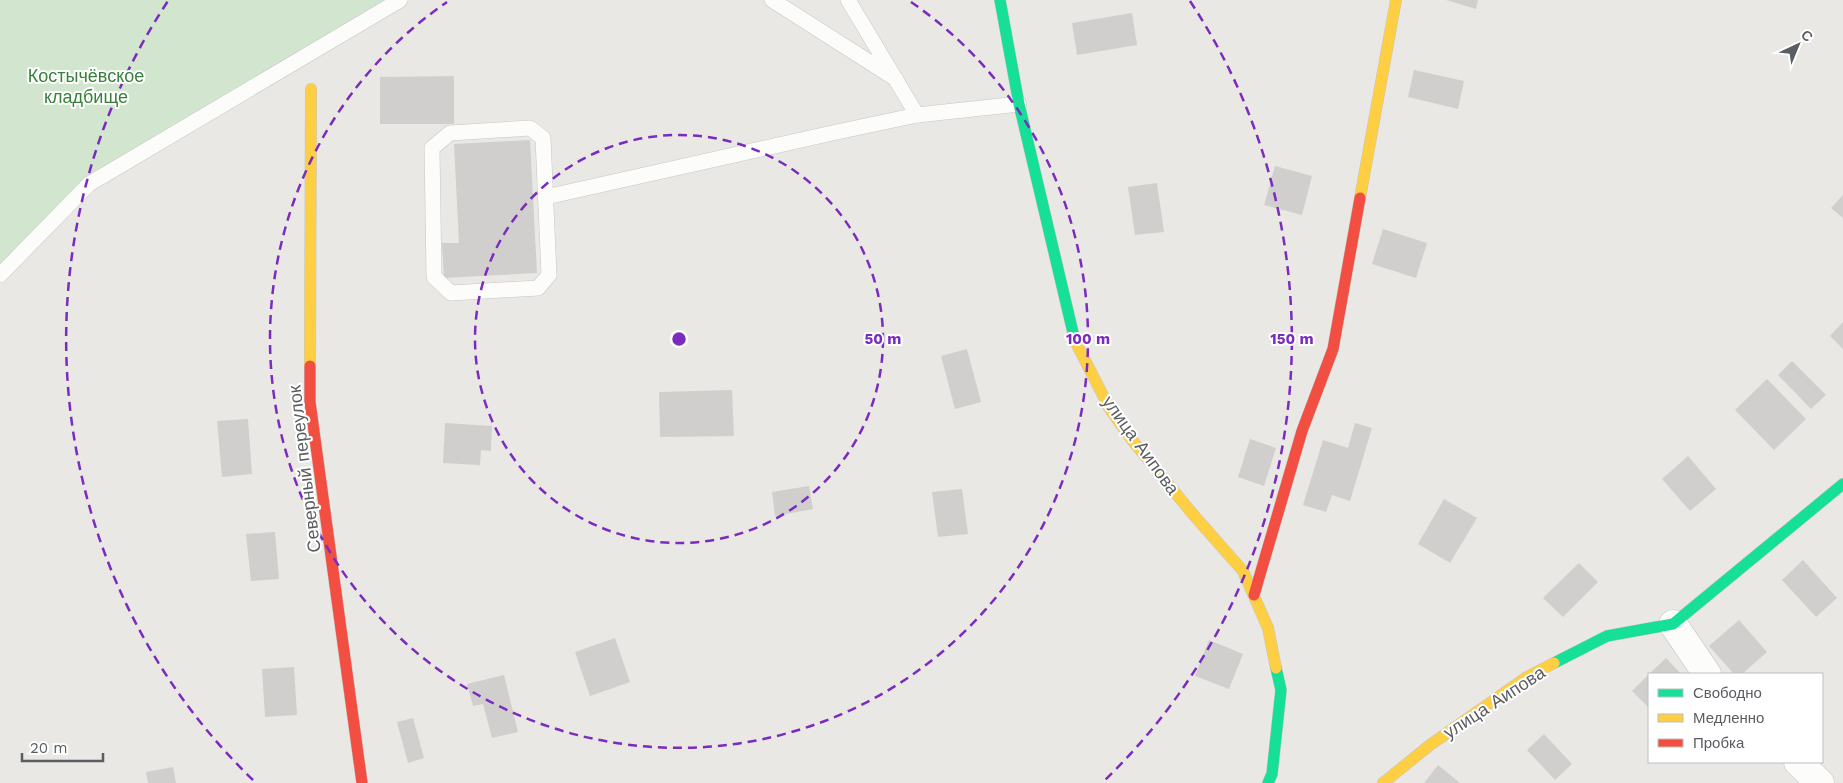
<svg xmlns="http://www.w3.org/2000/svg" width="1843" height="783" viewBox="0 0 1843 783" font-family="'Work Sans',sans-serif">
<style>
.green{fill:#d2e5cf}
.building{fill:#d0cfcd}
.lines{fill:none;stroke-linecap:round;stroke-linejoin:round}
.lane-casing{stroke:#c6c6c6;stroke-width:16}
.street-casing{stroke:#c6c6c6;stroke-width:29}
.fast-casing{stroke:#c5c5c4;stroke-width:12}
.slow-casing{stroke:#c5c5c4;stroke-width:12}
.jam-casing{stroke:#c5c5c4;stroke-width:12}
.lane{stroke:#fcfcfb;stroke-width:15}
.street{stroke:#fcfcfb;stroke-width:28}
.fast{stroke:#16e098;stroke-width:11}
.slow{stroke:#ffcf43;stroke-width:11}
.jam{stroke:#f24e42;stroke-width:11}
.ring{fill:none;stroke:#7b2cbf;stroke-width:2.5;stroke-dasharray:9 6}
.labels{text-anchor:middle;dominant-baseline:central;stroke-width:4;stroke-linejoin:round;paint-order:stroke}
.park-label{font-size:18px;fill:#39813a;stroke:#fff}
.street-label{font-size:18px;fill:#5a5d61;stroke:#fff}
.centre{fill:#7b2cbf;stroke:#fff;stroke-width:2.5}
.ring-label{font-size:15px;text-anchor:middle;font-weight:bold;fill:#7b2cbf;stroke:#fff;stroke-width:4;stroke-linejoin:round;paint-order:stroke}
</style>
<rect width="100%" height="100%" fill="#e9e8e4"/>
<polygon class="green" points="0,0 400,0 89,184 0,275"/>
<g class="building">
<polygon points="1446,0 1478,0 1476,9"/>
<polygon points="1132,13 1137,45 1077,55 1072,23"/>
<polygon points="1414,70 1464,81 1458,109 1408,97"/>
<polygon points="454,76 454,124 380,124 380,77"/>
<polygon points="530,140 537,273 444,278 442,243 459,243 454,144"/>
<polygon points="1275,166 1312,176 1302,215 1264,205"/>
<polygon points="1157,183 1164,232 1135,235 1128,187"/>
<polygon points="1843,195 1843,218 1831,208"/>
<polygon points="1383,229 1427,243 1416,278 1372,264"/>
<polygon points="1843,322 1843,349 1830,336"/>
<polygon points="967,349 981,402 955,409 941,356"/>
<polygon points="1792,361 1826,395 1811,409 1778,375"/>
<polygon points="1767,379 1806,419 1774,450 1735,410"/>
<polygon points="732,390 734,436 660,437 659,392"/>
<polygon points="248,419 252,474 222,477 217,421"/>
<polygon points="445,423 492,426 491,451 481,450 480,465 443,463"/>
<polygon points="1355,423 1372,428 1350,501 1332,495 1326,512 1303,505 1323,440 1348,448"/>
<polygon points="1250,439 1276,448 1264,486 1238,477"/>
<polygon points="1688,456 1716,489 1690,511 1662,479"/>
<polygon points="809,486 813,509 775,516 772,492"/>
<polygon points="962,489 968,534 938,537 932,492"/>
<polygon points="1444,499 1477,518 1450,563 1418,544"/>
<polygon points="275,532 279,579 251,581 246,534"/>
<polygon points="1803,560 1837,598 1816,617 1782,580"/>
<polygon points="1579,563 1598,582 1563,617 1543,598"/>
<polygon points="1739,620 1767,652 1742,674 1734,674 1709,646"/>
<polygon points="615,638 630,682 590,696 575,652"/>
<polygon points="1209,640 1243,654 1229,689 1195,676"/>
<polygon points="1666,658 1681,674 1649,674"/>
<polygon points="294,667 297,715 265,717 262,669"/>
<polygon points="1649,674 1649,708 1632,691"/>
<polygon points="504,675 518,732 492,738 483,704 473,706 467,684"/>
<polygon points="413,718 424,758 408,763 397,722"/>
<polygon points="1544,734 1572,764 1555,780 1527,750"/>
<polygon points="1438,765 1460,783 1424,783"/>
<polygon points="173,767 176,783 148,783 146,772"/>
</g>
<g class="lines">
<g class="lane-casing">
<g id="lane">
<polyline points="772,0 896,79"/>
<polyline points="848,0 917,115"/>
<polygon points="530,128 543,138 549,275 538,288 451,293 434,277 432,148 450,133"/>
<polyline points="546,197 837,132 917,115 1019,104"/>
<polyline points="0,275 89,184 400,0"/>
</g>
</g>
<g class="street-casing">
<g id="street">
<polyline points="1673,624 1707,674"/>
<polyline points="1798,762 1820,783"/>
</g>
</g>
<g class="fast-casing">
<g id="fast">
<polyline points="1000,0 1019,104 1075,341"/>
<polyline points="1554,663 1607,636 1673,624 1843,484"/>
<polyline points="1268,783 1272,774 1281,690 1276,668"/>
</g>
</g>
<g class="slow-casing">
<g id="slow">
<polyline points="1360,198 1396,0"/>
<polyline points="1075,341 1110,409 1132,440 1191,512 1243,571 1268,628 1276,668"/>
<polyline points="310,366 311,89"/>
<polyline points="1383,783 1430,745 1527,677 1554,663"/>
</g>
</g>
<g class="jam-casing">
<g id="jam">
<polyline points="310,366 310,402 362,783"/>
<polyline points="1254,595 1302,431 1333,349 1360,198"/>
</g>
</g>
<use href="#lane" class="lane"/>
<use href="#street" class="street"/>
<use href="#fast" class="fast"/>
<use href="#slow" class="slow"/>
<use href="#jam" class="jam"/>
</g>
<g class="ring">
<circle cx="679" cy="339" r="204"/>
<path d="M911 2A409 409 0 1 1 447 2"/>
<path d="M253 780A613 613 0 0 1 168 1M1190 1A613 613 0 0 1 1105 780"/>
</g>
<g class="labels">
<g class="park-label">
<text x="86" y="75">Костычёвское<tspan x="86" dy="21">кладбище</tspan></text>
</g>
<g class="street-label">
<text transform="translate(1141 445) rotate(54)">улица Аипова</text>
<text transform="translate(304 469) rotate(-97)">Северный переулок</text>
<text transform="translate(1494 702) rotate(-33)">улица Аипова</text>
</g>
</g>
<circle cx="679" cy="339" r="8" class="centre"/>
<g class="ring-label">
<text x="883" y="344">50 m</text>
<text x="1088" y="344">100 m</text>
<text x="1292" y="344">150 m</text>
</g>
<rect x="1648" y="673" width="175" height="90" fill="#ffffff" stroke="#bdbec0"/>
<rect x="1658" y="689" width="25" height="8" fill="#16e098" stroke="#bdbec0"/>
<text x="1693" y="698" font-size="15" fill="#5a5d61">Свободно</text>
<rect x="1658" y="714" width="25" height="8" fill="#ffcf43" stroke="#bdbec0"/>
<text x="1693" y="723" font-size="15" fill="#5a5d61">Медленно</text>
<rect x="1658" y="739" width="25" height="8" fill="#f24e42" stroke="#bdbec0"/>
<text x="1693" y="748" font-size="15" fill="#5a5d61">Пробка</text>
<g transform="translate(1798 45) rotate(44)" stroke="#ffffff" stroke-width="4" paint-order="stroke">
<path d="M0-4L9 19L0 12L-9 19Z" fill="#5a5d61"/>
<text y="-8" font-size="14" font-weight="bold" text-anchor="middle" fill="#5a5d61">С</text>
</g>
<path d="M22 753v8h81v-8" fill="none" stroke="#5a5d61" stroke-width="2.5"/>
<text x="30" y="753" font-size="15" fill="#5a5d61" stroke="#ffffff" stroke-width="4" paint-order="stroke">20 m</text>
</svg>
